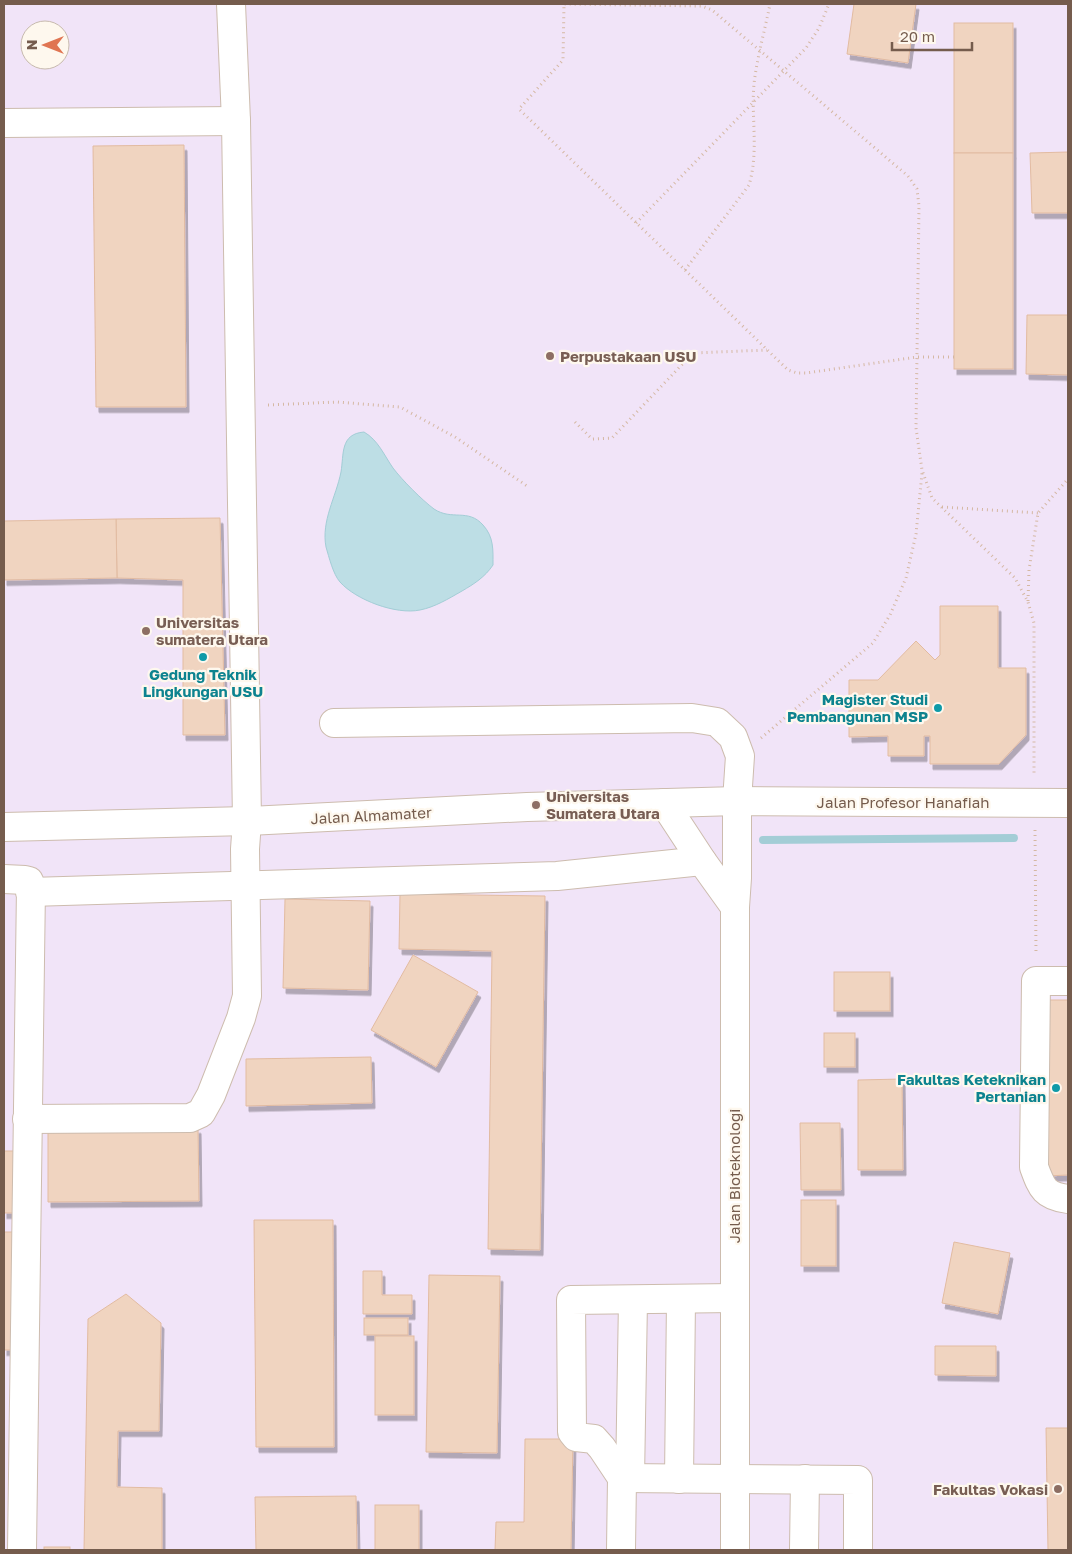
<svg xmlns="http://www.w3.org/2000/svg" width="1072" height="1554" viewBox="0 0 1072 1554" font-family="'Golos Text',sans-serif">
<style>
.education{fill:#f1e4f8;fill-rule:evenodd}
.water{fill:#bddee5;stroke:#a3cdd6}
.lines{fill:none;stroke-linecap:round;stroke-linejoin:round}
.stream{stroke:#a3cdd6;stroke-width:8}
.building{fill:#f0d4c0;stroke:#e2bba1;filter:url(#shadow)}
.minor-casing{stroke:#cdbcae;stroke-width:30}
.path{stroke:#d5b8a3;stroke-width:3;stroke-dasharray:1 4;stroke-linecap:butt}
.minor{stroke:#fff;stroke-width:28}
.education-dot{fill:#8d6e63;stroke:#fef8ee;stroke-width:2}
.culture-dot{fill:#0f9aa8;stroke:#fef8ee;stroke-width:2}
.labels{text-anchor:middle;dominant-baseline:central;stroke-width:4.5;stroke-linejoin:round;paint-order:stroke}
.education-label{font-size:15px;font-weight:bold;fill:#785e54;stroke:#fef8ee;text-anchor:start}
.culture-label{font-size:15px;font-weight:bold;fill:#0d838f;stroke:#fef8ee;text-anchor:end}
.street-label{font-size:15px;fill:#755c4d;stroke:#fef8ee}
</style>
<defs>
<filter id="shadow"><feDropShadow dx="3" dy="5.5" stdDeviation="0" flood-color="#0004"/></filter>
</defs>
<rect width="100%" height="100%" fill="#fcf4e8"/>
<path class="education" d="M4,4h1064v1546h-1064zM30,30h30v30h-30z"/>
<path class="water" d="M364,432c14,8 20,23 29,36 9,12 29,32 41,41 18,12 34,-1 49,16 11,12 10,25 10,40 -8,12 -19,19 -31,26 -14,8 -27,16 -42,19 -24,5 -64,-10 -80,-28 -7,-8 -11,-25 -14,-35 -5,-26 10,-50 15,-75 3,-18 -1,-38 23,-40z"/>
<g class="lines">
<polyline class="stream" points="763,840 1014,838"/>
</g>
<g class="building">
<polygon points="854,4 916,4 908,63 847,54"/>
<rect x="954" y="23" width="59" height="130"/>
<polygon points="184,145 186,407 96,407 93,146"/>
<polygon points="1068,152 1068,213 1032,213 1030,153"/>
<rect x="954" y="153" width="59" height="216"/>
<polygon points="1027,315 1068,315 1068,375 1026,374"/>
<polygon points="220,518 225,735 183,735 183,580 117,578 116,519"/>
<polygon points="116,519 117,578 4,580 4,521"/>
<polygon points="940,606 998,606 998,668 1026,668 1026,735 999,764 930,764 930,736 924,736 924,756 888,756 888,736 849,737 849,680 878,680 916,641 935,660 940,655"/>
<polygon points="400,894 545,896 540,1250 488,1249 492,951 399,949"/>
<polygon points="285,899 370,901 368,990 283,988"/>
<polygon points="413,955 478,992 436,1067 371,1030"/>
<rect x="834" y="972" width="56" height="39"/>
<polygon points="1043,1000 1068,1000 1068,1175 1046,1176"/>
<rect x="824" y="1033" width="31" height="34"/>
<polygon points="371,1057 372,1103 246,1106 246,1059"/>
<polygon points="902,1079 903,1170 858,1170 858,1080"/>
<polygon points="800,1123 840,1123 841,1190 801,1190"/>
<polygon points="198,1128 199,1201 48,1202 48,1129"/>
<rect x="4" y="1151" width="15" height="62"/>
<rect x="801" y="1200" width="35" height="66"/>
<polygon points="254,1220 333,1220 334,1447 256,1447"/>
<rect x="4" y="1232" width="12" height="118"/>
<polygon points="954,1242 1010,1253 998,1314 942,1303"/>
<polygon points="363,1271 382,1271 382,1295 412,1295 412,1314 363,1314"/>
<polygon points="429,1275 500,1276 497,1453 426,1452"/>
<polygon points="126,1294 161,1323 159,1431 118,1431 117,1487 162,1488 162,1550 84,1550 88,1319"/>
<rect x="364" y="1318" width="44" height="17"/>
<rect x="375" y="1336" width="39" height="79"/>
<polygon points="935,1346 996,1346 996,1376 935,1375"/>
<polygon points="1046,1428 1068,1428 1068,1550 1048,1550"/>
<polygon points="525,1439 573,1439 571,1550 495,1550 496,1522 524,1522"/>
<polygon points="356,1496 357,1550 256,1550 255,1497"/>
<rect x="375" y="1505" width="44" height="45"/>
<rect x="44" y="1547" width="26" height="3"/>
</g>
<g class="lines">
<g class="minor-casing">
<g id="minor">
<polyline points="4,123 236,121"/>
<polyline points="334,723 692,718 717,722 733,737 740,756 737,801 737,878 735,907 735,1550"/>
<polyline points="664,803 702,861 735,907"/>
<polyline points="4,827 247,821 527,807 737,801 1068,803"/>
<polyline points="4,879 25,880 29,881 31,887 22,1550"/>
<polyline points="30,892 557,876 702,861"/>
<path d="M1068,981h-32l-2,186c8,22 11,29 34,32"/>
<polyline points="27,1119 190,1118 201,1113 211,1095 241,1018 247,996 245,849 247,821 236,121 231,4"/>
<polyline points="622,1478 858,1480 858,1550"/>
<polyline points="630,1479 633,1300"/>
<polyline points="679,1479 681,1299"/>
<polyline points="621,1550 622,1478 602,1448 594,1439 576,1437 572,1432 571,1300 734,1298"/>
<polyline points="804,1550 805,1479"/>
</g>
</g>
<g class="path">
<polyline points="636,223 806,48 819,28 829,4"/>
<path d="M685,270l64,-85c10,-33 2,-68 5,-101 3,-27 11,-54 16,-80"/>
<polyline points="954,357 917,357 806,373 797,373 788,370 519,109 563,60 564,4 702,6 712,10 908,176 917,189 919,206 916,428 922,470 932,498 1015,578 1028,602 1034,623 1034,776"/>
<polyline points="268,405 337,402 400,407 455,437 527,486"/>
<polyline points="575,422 592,439 612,438 693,353 767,350"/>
<polyline points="942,507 1038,513"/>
<polyline points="1028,601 1029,570 1038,513 1068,479"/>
<polyline points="761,738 873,643 890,615 906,578 916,534 922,473"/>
<polyline points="1035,830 1036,954"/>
</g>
<use href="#minor" class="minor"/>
</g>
<g class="education-dot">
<circle cx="550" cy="356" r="5"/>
<circle cx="146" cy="631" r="5"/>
<circle cx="536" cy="805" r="5"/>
<circle cx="1058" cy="1489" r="5"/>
</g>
<g class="culture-dot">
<circle cx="203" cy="657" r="5"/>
<circle cx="938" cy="708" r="5"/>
<circle cx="1056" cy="1088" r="5"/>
</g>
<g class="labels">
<g class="education-label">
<text x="560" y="356">Perpustakaan USU</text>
<text x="156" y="622">Universitas<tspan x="156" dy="17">sumatera Utara</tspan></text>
<text x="546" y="796">Universitas<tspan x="546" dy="17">Sumatera Utara</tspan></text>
<text x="1048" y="1489" text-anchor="end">Fakultas Vokasi</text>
</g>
<g class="culture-label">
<text x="203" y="674" text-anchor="middle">Gedung Teknik<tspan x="203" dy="17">Lingkungan USU</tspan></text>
<text x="928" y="699">Magister Studi<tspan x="928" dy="17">Pembangunan MSP</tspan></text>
<text x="1046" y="1079">Fakultas Keteknikan<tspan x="1046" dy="17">Pertanian</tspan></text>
</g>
<g class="street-label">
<text x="903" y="802">Jalan Profesor Hanafiah</text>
<text transform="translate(371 815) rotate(-3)">Jalan Almamater</text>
<text transform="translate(734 1176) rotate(-90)">Jalan Bioteknologi</text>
</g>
</g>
<rect width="1072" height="1554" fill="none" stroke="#755c4d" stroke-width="10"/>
<g transform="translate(45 45) rotate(270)"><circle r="24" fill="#fef8ee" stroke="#c7baae"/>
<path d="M0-4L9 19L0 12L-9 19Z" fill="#e07552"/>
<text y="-8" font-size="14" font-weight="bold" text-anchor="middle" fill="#755c4d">N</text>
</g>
<path d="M892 42v8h80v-8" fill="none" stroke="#755c4d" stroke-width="2.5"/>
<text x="900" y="42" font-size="15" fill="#755c4d" stroke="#fef8ee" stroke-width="4" paint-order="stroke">20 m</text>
</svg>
